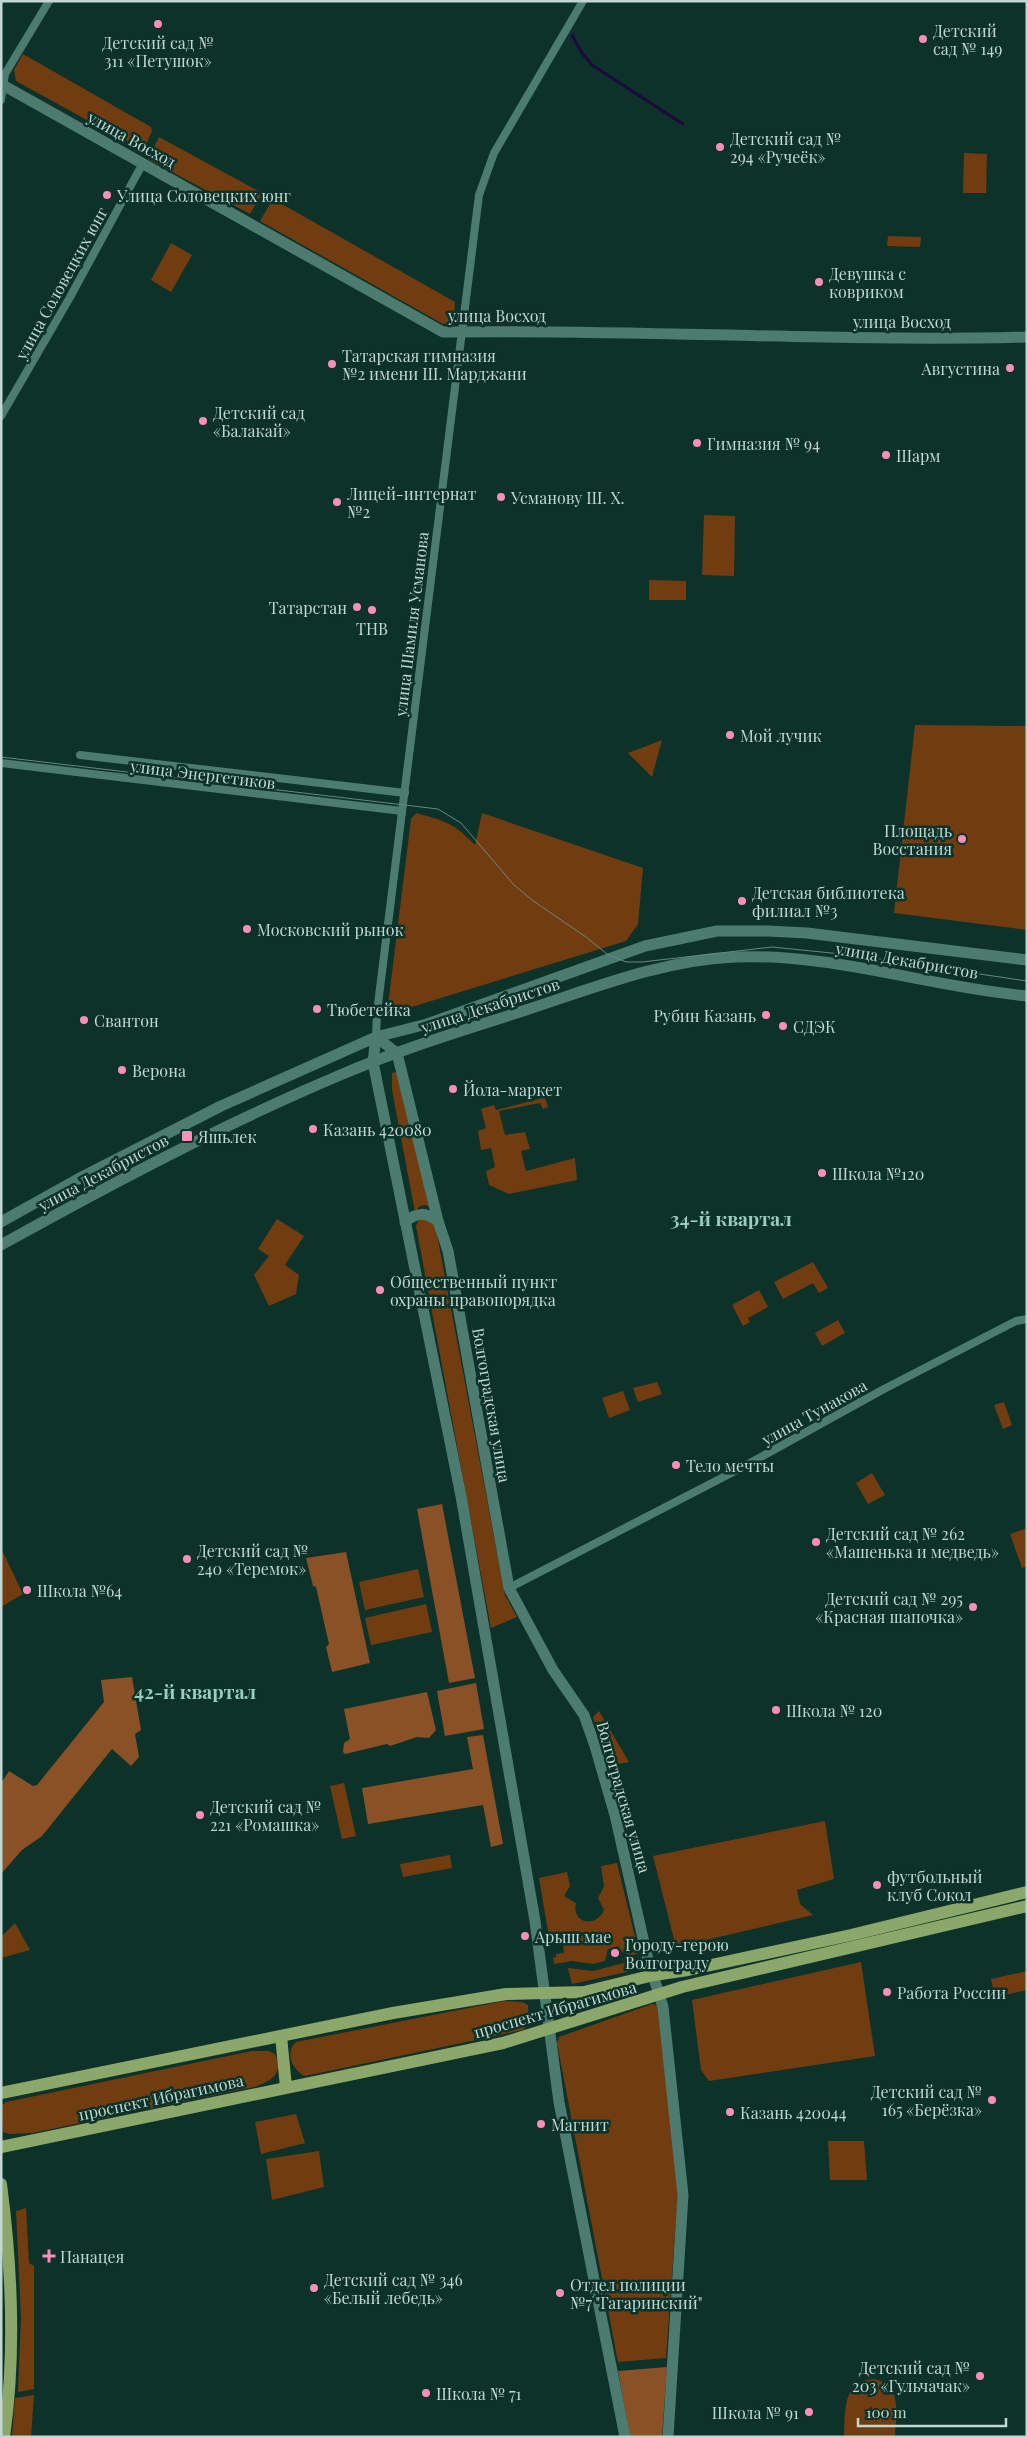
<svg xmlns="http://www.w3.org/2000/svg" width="1028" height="2438" viewBox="0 0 1028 2438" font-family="'Playfair Display',serif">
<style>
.green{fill:#713d10}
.forest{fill:#8a5126}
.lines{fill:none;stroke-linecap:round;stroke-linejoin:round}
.stream{stroke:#1e083e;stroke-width:3}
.street{stroke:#4c7c6f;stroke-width:8}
.secondary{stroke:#4c7c6f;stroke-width:11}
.primary{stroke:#8ca76a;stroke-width:12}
.tram{stroke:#698880;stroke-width:1}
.poi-dot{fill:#fe8ebb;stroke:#0c3229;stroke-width:2}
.labels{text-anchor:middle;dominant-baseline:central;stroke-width:5;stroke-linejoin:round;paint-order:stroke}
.poi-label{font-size:16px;fill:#c0d8d1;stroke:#0c3229;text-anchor:start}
.street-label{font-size:16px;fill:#c0d8d1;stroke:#0c3229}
.quarter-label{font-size:19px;font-weight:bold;fill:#9bcebf;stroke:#0c3229}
</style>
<rect width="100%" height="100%" fill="#0c3229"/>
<g class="green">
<polygon points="23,54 151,127 152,131 145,147 138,148 16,81 14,70"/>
<polygon points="159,137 262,193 250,214 148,159"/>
<polygon points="964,153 987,154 986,193 963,193"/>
<polygon points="273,199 455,302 454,322 443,324 260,221"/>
<polygon points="888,236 921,237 920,247 887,246"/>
<polygon points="171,243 192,255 171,292 151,280"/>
<polygon points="704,515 735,516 734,576 702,575"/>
<polygon points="649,580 686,581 686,600 649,600"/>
<polygon points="915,725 1027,726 1027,930 894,913"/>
<polygon points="662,740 652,777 628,753"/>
<path d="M416,813c29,8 38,10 59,32l7,-32 161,55 -5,56 -12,17 -234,72 -4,-8 23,-186z"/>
<polygon points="397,1072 431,1208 426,1205 420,1206 415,1212 392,1090 392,1073"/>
<polygon points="543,1091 548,1107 543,1109 540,1103 499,1111 505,1135 525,1132 530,1149 521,1151 526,1171 575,1158 577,1180 509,1194 489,1185 486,1171 495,1167 491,1148 481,1150 478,1131 486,1128 481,1109 494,1105 496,1110 539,1099 538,1093"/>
<polygon points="424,1218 435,1224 502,1579 505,1595 517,1617 491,1628 416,1226 418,1221"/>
<polygon points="277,1219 304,1236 285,1265 299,1275 296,1294 269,1306 254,1275 269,1256 258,1249"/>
<polygon points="813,1262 828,1288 819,1293 813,1283 783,1299 774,1282"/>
<polygon points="759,1290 768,1307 748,1318 750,1322 743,1326 732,1305"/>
<polygon points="838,1320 845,1333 822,1346 815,1333"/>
<polygon points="657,1382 662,1394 638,1402 633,1388"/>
<polygon points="623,1391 630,1410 609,1418 602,1398"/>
<polygon points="1004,1402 1012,1425 1003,1429 994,1405"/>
<polygon points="872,1473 885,1495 868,1504 856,1483"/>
<polygon points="1027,1528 1027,1566 1022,1568 1010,1534"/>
<polygon points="1,1548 23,1594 1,1607"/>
<polygon points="418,1569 424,1597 365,1610 359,1582"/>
<polygon points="426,1604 432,1632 371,1645 365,1618"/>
<polygon points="599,1711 629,1762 608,1766 593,1717"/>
<polygon points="344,1783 356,1836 342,1839 330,1786"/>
<polygon points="825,1821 834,1879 797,1890 800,1904 813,1915 676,1947 653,1856"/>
<polygon points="450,1855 452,1868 403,1877 400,1864"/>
<path d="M617,1863l22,90 -8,3 -9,-4 -4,-6 -10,3 -3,12 -12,3 -21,-3 -18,3 -1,-6 3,-1v-3l8,-1 -1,-9 -13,-1 -11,-65 28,-6 3,14 -6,10 12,7c-5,21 21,25 28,7l-6,-12 6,-12 -3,-20z"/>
<polygon points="15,1923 30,1950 1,1958 1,1937"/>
<polygon points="635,1960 631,1971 572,1984 568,1968 593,1971"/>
<polygon points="861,1962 875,2056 709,2081 701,2070 692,2000"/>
<polygon points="1027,1971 1027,1990 995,1997 991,1979"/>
<path d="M504,2001l18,1 6,3 1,19 -6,6 -218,46c-12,-5 -21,-24 -9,-34z"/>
<polygon points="652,2004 657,2005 659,2010 678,2193 666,2358 618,2362 557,2043 559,2037"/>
<path d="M252,2051h17l6,3c9,20 -4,27 -21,33l-222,46 -23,1 -6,-2 -2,-26 5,-4z"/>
<polygon points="296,2114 305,2143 261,2154 255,2122"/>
<polygon points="828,2141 864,2141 867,2180 830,2180"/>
<polygon points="319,2151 324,2187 272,2200 266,2159"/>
<polygon points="26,2208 29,2263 34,2266 34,2389 18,2392 21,2317 16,2211"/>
<path d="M873,2379c30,4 23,35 22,58h-51c1,-23 -2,-57 29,-58z"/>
<polygon points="34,2395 31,2437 12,2437 15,2398"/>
</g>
<g class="forest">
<polygon points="442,1504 475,1678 449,1683 417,1509"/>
<polygon points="346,1552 370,1663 332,1672 326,1647 329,1644 316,1587 313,1586 306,1558"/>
<polygon points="132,1677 141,1730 135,1734 139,1757 131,1766 112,1749 42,1836 22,1850 1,1874 1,1783 9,1771 33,1786 37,1785 104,1702 101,1680"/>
<polygon points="476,1683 484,1729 445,1736 437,1691"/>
<polygon points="427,1692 436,1730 429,1738 417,1737 390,1746 387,1744 345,1754 343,1752 344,1743 350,1739 344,1709"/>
<polygon points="483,1735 503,1844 491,1847 483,1805 368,1824 362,1788 473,1769 467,1737"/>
<polygon points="667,2367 662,2437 630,2437 618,2371"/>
</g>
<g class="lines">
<polyline class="stream" points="572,35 582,53 592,65 683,124"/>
<g class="street">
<polyline points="1,100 5,74 49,1"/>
<polyline points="1,416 69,299 143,163"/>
<polyline points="80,755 405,793"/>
<polyline points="1,763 402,811"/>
<polyline points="376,1037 377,1012 479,195 494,153 583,1"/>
<polyline points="509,1588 739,1469 884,1389 1016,1321 1027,1319"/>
</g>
<g class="secondary">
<path d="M1,84l442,248c194,-3 389,10 584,5"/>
<polyline points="376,1037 397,1053 438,1221 448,1251 509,1588 553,1670 584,1715 595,1746 615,1815 647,1956 663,2007 683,2195 668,2437"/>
<polyline points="376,1037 373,1062 461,1496 535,1921 559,2102 625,2437"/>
<polyline points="1,1222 78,1179 221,1106 376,1037 427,1024 645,946 717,931 768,931 807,933 1027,960"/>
<path d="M405,1222c12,-10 20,-10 33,-1"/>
<path d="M1,1245c110,-61 221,-120 337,-169 62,-27 127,-46 191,-67 67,-22 135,-49 206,-52 99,-4 194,30 292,39"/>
</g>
<g class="primary">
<polyline points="281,2036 286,2087"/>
<polyline points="1,2093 393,2013 506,1994 584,1992 654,1975 688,1970 851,1935 1027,1892"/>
<polyline points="1,2147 503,2043 682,1987 1027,1906"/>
<path d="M1,2184c11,84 15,169 3,253"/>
</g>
<polyline class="tram" points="1,757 438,809 461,823 514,885 532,900 586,937 607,954 626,962 642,962 772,947 851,955 1027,981"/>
</g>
<g class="poi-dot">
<circle cx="158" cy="24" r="5"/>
<circle cx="923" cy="39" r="5"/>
<circle cx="720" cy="147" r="5"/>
<circle cx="107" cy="195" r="5"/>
<circle cx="819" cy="282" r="5"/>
<circle cx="332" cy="364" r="5"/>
<circle cx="1010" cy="368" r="5"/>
<circle cx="203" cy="421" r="5"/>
<circle cx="697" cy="443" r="5"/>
<circle cx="886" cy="455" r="5"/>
<circle cx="501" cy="497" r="5"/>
<circle cx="337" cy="502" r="5"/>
<circle cx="357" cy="607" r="5"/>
<circle cx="372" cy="610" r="5"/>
<circle cx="730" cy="735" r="5"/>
<circle cx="962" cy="839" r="5"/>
<circle cx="742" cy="901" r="5"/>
<circle cx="247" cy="929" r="5"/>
<circle cx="317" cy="1009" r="5"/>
<circle cx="766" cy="1015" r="5"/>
<circle cx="84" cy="1020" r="5"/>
<circle cx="783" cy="1026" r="5"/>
<circle cx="122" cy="1070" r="5"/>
<circle cx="453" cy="1089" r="5"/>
<circle cx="313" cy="1129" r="5"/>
<rect x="181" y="1130" width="12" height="12" rx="2.5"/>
<circle cx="822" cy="1173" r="5"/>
<circle cx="380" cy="1290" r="5"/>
<circle cx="676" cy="1465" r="5"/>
<circle cx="816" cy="1542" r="5"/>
<circle cx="187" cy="1559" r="5"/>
<circle cx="27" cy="1590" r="5"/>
<circle cx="973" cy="1607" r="5"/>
<circle cx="776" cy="1710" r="5"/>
<circle cx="200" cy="1815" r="5"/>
<circle cx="877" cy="1885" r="5"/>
<circle cx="525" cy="1936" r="5"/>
<circle cx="615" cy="1953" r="5"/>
<circle cx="887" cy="1992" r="5"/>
<circle cx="992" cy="2100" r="5"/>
<circle cx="730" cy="2112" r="5"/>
<circle cx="541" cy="2124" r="5"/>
<path d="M46.5 2248.5h5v5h5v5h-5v5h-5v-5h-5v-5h5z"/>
<circle cx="314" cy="2288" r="5"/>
<circle cx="560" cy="2293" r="5"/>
<circle cx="980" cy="2376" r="5"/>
<circle cx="426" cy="2393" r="5"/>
<circle cx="809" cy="2412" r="5"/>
</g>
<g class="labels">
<g class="poi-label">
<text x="933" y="30">Детский<tspan x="933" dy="18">сад № 149</tspan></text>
<text x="158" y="42" text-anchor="middle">Детский сад №<tspan x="158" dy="18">311 «Петушок»</tspan></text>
<text x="730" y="138">Детский сад №<tspan x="730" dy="18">294 «Ручеёк»</tspan></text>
<text x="117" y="195">Улица Соловецких юнг</text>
<text x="829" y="273">Девушка с<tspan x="829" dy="18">ковриком</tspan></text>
<text x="342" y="355">Татарская гимназия<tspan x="342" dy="18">№2 имени Ш. Марджани</tspan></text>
<text x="1000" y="368" text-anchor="end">Августина</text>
<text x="213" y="412">Детский сад<tspan x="213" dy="18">«Балакай»</tspan></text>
<text x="707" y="443">Гимназия № 94</text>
<text x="896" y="455">Шарм</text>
<text x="347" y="493">Лицей-интернат<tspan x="347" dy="18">№2</tspan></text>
<text x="511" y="497">Усманову Ш. Х.</text>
<text x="347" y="607" text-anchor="end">Татарстан</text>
<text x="372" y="628" text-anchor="middle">ТНВ</text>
<text x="740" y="735">Мой лучик</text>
<text x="952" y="830" text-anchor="end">Площадь<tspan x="952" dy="18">Восстания</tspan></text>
<text x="752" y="892">Детская библиотека<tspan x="752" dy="18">филиал №3</tspan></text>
<text x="257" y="929">Московский рынок</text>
<text x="327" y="1009">Тюбетейка</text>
<text x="756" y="1015" text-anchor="end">Рубин Казань</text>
<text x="94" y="1020">Свантон</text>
<text x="793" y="1026">СДЭК</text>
<text x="132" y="1070">Верона</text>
<text x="463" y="1089">Йола-маркет</text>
<text x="323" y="1129">Казань 420080</text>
<text x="198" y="1136">Яшьлек</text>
<text x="832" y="1173">Школа №120</text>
<text x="390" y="1281">Общественный пункт<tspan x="390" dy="18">охраны правопорядка</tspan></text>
<text x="686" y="1465">Тело мечты</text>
<text x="826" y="1533">Детский сад № 262<tspan x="826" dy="18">«Машенька и медведь»</tspan></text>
<text x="197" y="1550">Детский сад №<tspan x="197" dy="18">240 «Теремок»</tspan></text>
<text x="37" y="1590">Школа №64</text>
<text x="963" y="1598" text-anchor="end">Детский сад № 295<tspan x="963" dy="18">«Красная шапочка»</tspan></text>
<text x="786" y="1710">Школа № 120</text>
<text x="210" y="1806">Детский сад №<tspan x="210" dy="18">221 «Ромашка»</tspan></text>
<text x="887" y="1876">футбольный<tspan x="887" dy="18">клуб Сокол</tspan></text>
<text x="535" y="1936">Арыш мае</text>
<text x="625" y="1944">Городу-герою<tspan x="625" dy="18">Волгограду</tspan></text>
<text x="897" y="1992">Работа России</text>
<text x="982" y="2091" text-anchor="end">Детский сад №<tspan x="982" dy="18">165 «Берёзка»</tspan></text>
<text x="740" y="2112">Казань 420044</text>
<text x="551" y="2124">Магнит</text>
<text x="60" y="2256">Панацея</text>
<text x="324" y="2279">Детский сад № 346<tspan x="324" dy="18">«Белый лебедь»</tspan></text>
<text x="570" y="2284">Отдел полиции<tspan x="570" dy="18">№7 "Гагаринский"</tspan></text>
<text x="970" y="2367" text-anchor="end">Детский сад №<tspan x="970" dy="18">203 «Гульчачак»</tspan></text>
<text x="436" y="2393">Школа № 71</text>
<text x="799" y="2412" text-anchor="end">Школа № 91</text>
</g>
<g class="street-label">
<text transform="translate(132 139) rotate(29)">улица Восход</text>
<text transform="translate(61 283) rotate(-61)">улица Соловецких юнг</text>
<text x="497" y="315">улица Восход</text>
<text x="902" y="321">улица Восход</text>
<text transform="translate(411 624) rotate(-83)">улица Шамиля Усманова</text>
<text transform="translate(203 774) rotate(7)">улица Энергетиков</text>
<text transform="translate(907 960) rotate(10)">улица Декабристов</text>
<text transform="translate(490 1005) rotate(-18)">улица Декабристов</text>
<text transform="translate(103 1172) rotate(-28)">улица Декабристов</text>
<text transform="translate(492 1405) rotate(80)">Волгоградская улица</text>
<text transform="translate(814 1412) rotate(-29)">улица Тунакова</text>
<text transform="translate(624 1797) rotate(74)">Волгоградская улица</text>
<text transform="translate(555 2009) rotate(-16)">проспект Ибрагимова</text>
<text transform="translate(161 2097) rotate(-12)">проспект Ибрагимова</text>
</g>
<g class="quarter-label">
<text x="731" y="1218">34-й квартал</text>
<text x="195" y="1691">42-й квартал</text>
</g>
</g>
<rect width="1028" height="2438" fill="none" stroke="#c0d8d1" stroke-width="5"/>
<path d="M858 2418v8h148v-8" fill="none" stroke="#c0d8d1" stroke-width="2.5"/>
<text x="866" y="2418" font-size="15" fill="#c0d8d1" stroke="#0c3229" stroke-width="4" paint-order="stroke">100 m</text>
</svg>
